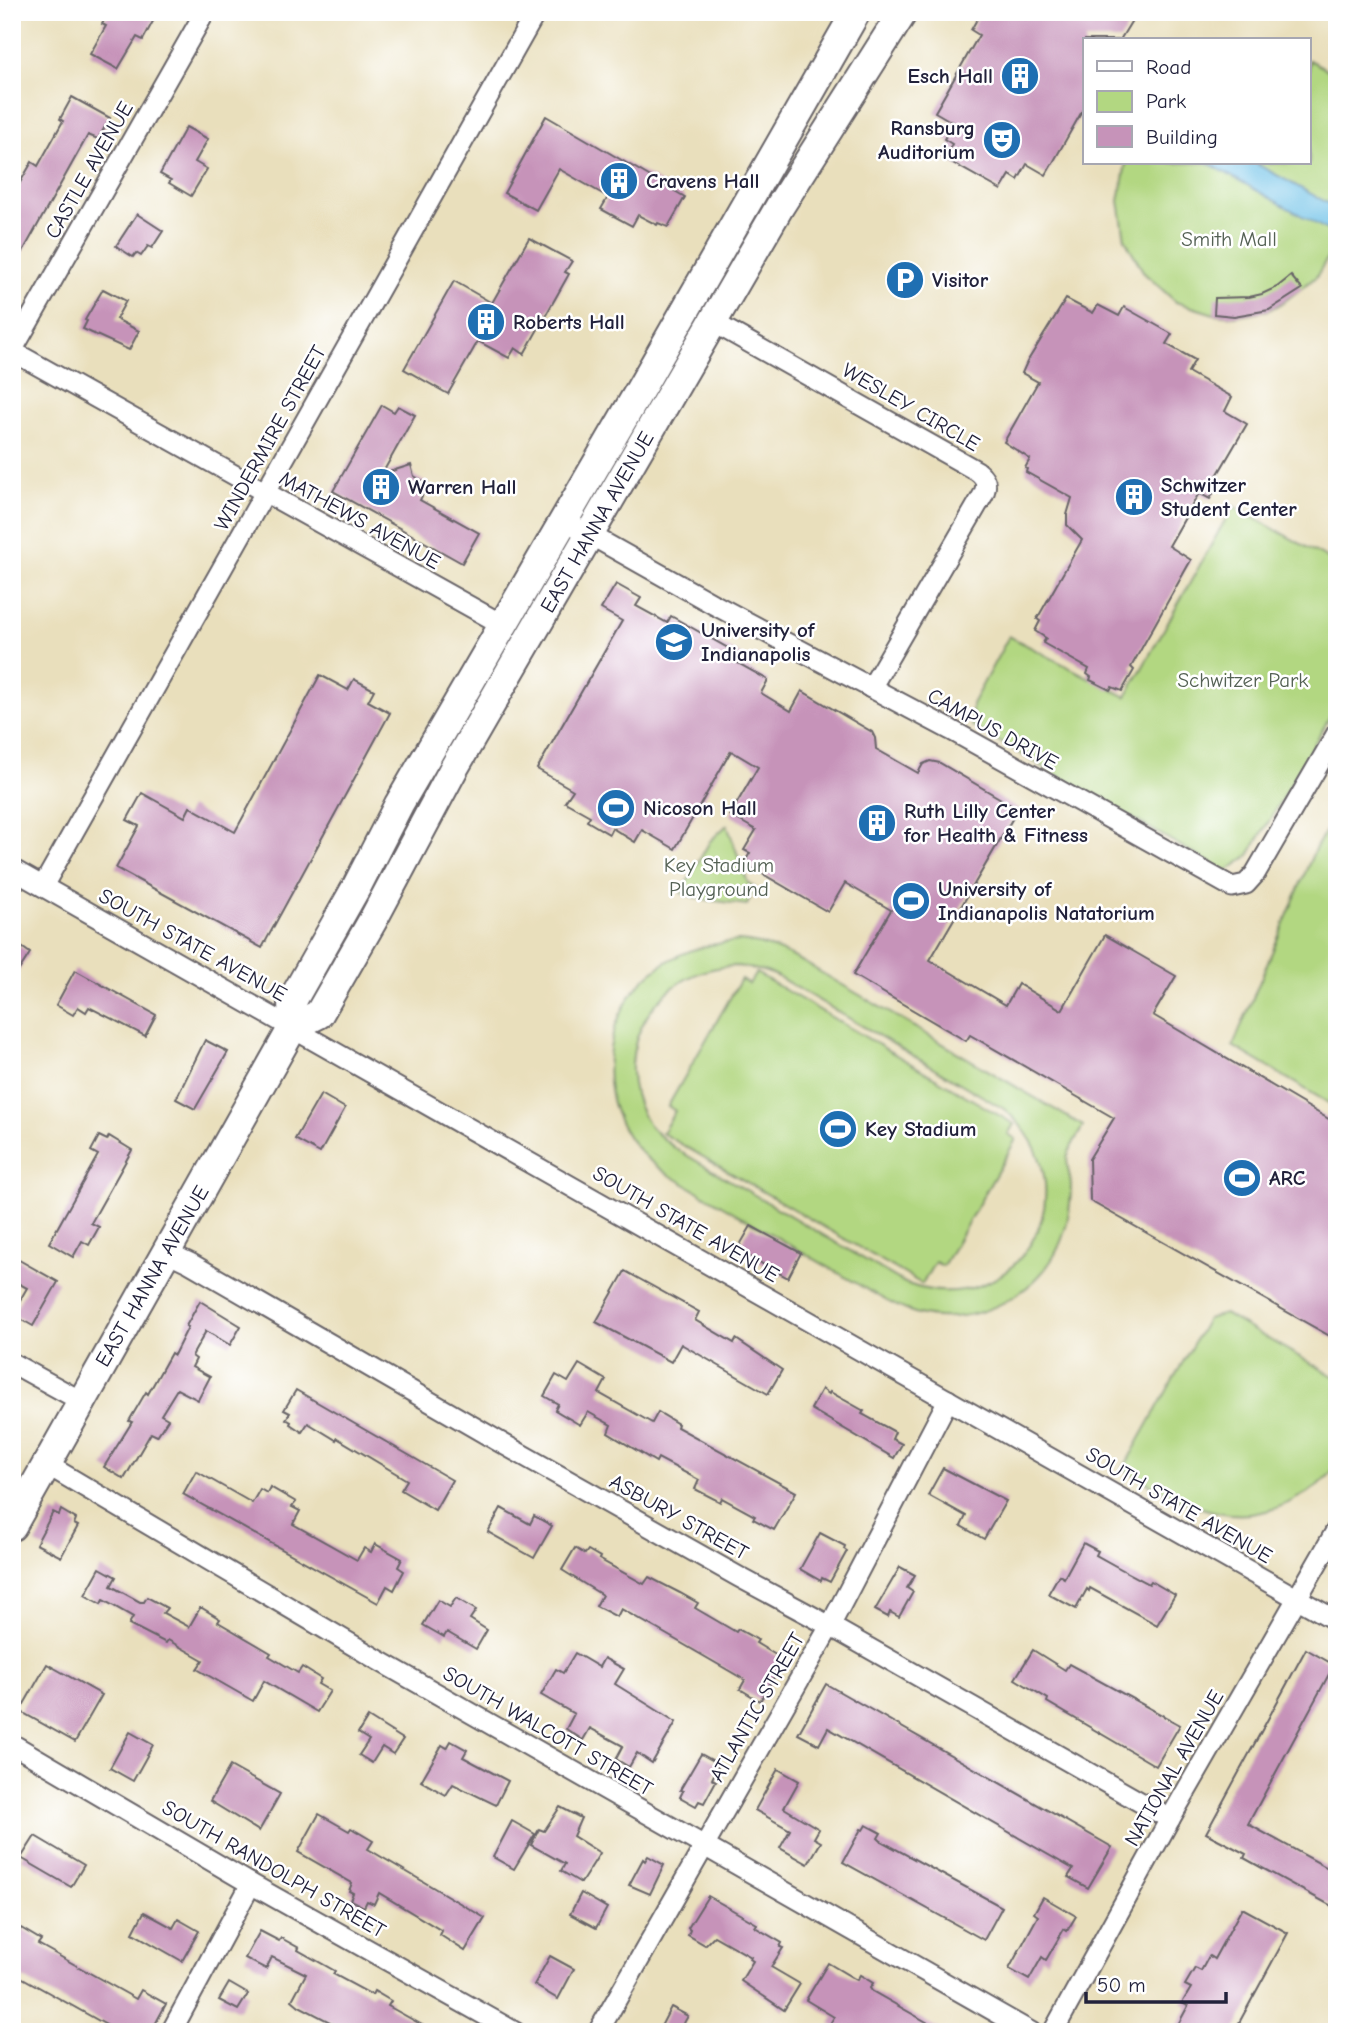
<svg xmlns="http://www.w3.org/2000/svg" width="1349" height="2044" viewBox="0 0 1349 2044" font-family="'Comic Neue',sans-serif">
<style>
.green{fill:#b2d781;stroke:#6a7c5e;stroke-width:2;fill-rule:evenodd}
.water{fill:#6bc0e7;stroke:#467191;stroke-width:2}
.building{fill:#c693b9}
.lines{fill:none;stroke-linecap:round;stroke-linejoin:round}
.street-casing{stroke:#686468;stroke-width:23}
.secondary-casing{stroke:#686468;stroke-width:32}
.street{stroke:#fff;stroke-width:19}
.secondary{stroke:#fff;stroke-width:28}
.labels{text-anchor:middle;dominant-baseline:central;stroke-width:5;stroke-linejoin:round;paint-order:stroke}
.poi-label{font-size:21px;font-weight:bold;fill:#22223b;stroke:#fff;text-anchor:start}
.street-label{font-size:21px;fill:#22223b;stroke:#fff}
.park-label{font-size:21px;fill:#546154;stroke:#fff}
</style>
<rect width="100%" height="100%" fill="#fff"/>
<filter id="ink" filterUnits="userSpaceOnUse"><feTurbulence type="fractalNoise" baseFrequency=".0143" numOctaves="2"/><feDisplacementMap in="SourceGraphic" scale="14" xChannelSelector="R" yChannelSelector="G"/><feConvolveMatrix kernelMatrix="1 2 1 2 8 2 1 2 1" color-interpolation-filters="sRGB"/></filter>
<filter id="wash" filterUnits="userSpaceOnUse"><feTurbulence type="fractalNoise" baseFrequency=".00686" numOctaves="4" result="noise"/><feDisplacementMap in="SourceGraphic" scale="28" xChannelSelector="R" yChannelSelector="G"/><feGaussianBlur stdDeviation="1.57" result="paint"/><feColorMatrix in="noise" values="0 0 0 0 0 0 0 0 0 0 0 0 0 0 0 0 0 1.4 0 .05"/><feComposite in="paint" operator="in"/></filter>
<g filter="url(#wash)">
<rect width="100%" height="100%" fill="#e9dfbc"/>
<g class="green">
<polygon points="1309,60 1327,69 1337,81 1337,242 1316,277 1285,301 1269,310 1234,316 1214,314 1176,302 1144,273 1125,239 1119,201 1126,163 1309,163"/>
<polygon points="1233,506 1337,564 1337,705 1249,855 1226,872 972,726 972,704 1009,636 1126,697"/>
<polygon points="1337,813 1337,1108 1233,1046 1315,849"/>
<polygon points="727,825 748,883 755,888 747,905 700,899 681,893 710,841"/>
<path d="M739,941c25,2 44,10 66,22l278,163c-4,9 -12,19 -15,29 -3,8 3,22 3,31 0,18 -3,37 -9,53 -18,49 -73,81 -124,78 -22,-1 -41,-10 -60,-21l-212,-123c-16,-11 -31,-24 -41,-42 -30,-48 -18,-120 25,-157 25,-22 56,-30 89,-33zM738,966l25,5 12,4 229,134c95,81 11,217 -99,174l-229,-134c-11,-9 -24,-18 -31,-30 -39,-71 14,-153 93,-153z"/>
<polygon points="756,973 1014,1124 1008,1134 1016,1139 943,1266 935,1262 922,1284 662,1133 675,1111 668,1106 741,979 749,984"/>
<path d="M1224,1314l113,64c0,17 3,74 -1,86 -6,14 -22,25 -35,32 -66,41 -119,6 -178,-27l84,-150z"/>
</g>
<polygon class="water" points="1208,163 1255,163 1337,208 1337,212 1327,230"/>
<g id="blocks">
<g class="building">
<polygon points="109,12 158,12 143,40 137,37 118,69 90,54 106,26 102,24"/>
<polygon points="981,12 1137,12 1120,40 1085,40 1085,106 1046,175 1027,164 1018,180 1010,175 1001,190 944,158 952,144 944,139 954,123 935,112 979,35 971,30"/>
<polygon points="72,97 110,118 98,139 88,135 12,271 12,182 18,186 32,162 38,166 63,121 60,119"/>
<polygon points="546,116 685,197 668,227 658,223 657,225 638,215 632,226 601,209 608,197 559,169 536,210 504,193"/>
<polygon points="186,127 208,139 195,162 207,169 191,196 169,183 171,180 160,174"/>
<polygon points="137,214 163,231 152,248 148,246 141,256 136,253 133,257 116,246"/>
<polygon points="529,238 572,261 565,272 569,274 524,354 515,348 509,358 478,341 448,394 404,369 454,281 492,303"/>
<polygon points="1291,276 1302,289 1269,310 1234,316 1214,314 1215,298 1249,297 1262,294 1277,287"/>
<polygon points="103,289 126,301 116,319 139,331 129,350 83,329 87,321 85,320"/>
<polygon points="1066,299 1093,313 1098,305 1119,316 1124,307 1172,334 1166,344 1195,360 1188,372 1232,397 1225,411 1247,424 1215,479 1220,481 1210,499 1199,493 1169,546 1191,560 1131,667 1134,670 1122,691 1112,687 1110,690 1090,680 1091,677 1087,674 1089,669 1043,643 1046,638 1035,631 1040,621 1037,619 1082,540 1067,525 1067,515 1072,498 1026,472 1027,469 1025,468 1030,459 1004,442 1038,382 1022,373 1027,362"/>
<polygon points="382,405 394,412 398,406 415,415 382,474 411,465 414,476 428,484 420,500 479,533 462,563 333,491"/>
<polygon points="616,584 641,598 636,606 667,623 671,616 742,656 738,663 768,680 761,693 791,711 802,691 872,732 875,738 876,749 918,773 923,764 930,761 940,763 1018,809 930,960 1006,1005 1018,984 1062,1010 1105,935 1176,976 1153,1015 1337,1124 1337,1340 1090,1201 1089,1159 1114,1118 970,1035 966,1041 853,975 891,910 845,883 828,912 744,863 750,853 744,850 756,830 730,815 758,767 731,751 675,849 642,830 635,842 612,828 609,834 587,821 590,816 565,802 573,790 537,769 622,621 601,609"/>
<polygon points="320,675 348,690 354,679 374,690 368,701 390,713 262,948 116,868 139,826 127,820 142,793 185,817 190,807 235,832"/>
<polygon points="12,940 30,953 12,981"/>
<polygon points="75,970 156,1015 145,1036 89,1007 86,1012 78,1007 73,1015 56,1005"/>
<polygon points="205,1040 228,1052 195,1109 176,1099"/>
<polygon points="321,1094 345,1108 320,1153 295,1139"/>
<polygon points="99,1136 107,1140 109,1136 132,1150 91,1223 99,1227 89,1245 82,1241 73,1257 49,1243 98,1155 91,1151"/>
<polygon points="751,1226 801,1253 788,1278 737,1250"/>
<polygon points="12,1256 58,1282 33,1326 12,1314 27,1288 12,1280"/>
<polygon points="625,1271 699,1312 695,1320 734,1343 736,1339 782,1370 768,1394 681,1344 671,1362 596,1322"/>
<polygon points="200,1301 241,1326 230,1345 206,1331 192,1356 196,1359 192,1367 210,1377 198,1400 177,1389 161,1415 168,1419 157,1436 151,1433 124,1479 104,1467 132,1422 129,1421 146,1392 148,1394 171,1353 174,1355 188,1327 186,1326"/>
<polygon points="579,1364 606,1380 599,1393 652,1423 658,1412 678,1424 677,1427 796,1492 774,1530 753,1519 755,1516 722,1498 720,1502 695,1489 699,1480 658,1458 656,1462 608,1433 611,1425 588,1412 580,1425 555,1410 558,1404 544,1396 556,1375 568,1382"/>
<polygon points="822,1389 829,1394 830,1392 864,1411 862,1414 895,1432 892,1439 902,1444 894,1458 811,1409"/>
<polygon points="296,1390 452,1480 435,1510 401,1490 407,1480 337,1438 336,1440 308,1423 302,1432 290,1424 291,1422 286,1419 290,1413 284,1410"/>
<polygon points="943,1468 1006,1501 984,1539 961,1526 966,1516 928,1495"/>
<polygon points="196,1471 252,1503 260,1489 267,1493 270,1487 296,1502 292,1507 300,1511 293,1524 357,1560 364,1548 371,1552 375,1544 402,1559 398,1567 404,1571 394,1590 387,1586 378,1603 183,1494"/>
<polygon points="501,1508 530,1524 534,1516 552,1526 534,1558 488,1532"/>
<polygon points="61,1510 76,1519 74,1524 78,1526 61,1557 36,1544 53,1512 59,1515"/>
<polygon points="820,1533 845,1546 844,1549 847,1551 830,1582 822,1578 821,1581 800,1569"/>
<polygon points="1083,1543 1098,1551 1096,1555 1121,1569 1149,1584 1151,1581 1175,1595 1157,1625 1090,1588 1089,1591 1087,1589 1076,1609 1048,1594 1059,1575 1064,1578"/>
<polygon points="575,1548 585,1554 588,1550 600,1557 599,1559 644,1584 649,1577 680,1593 698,1603 695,1608 736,1632 738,1629 758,1640 756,1643 784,1660 760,1701 740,1689 745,1680 657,1629 621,1609 617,1617 596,1606 602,1595 562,1570"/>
<polygon points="900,1567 915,1575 907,1588 913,1592 899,1617 890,1612 888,1617 875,1610"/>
<polygon points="100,1568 116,1577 111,1586 140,1602 144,1602 147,1597 167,1608 163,1613 189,1627 200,1608 202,1608 220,1619 218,1622 271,1653 269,1656 298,1673 302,1667 321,1679 318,1684 330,1691 317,1712 264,1681 253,1701 197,1669 203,1660 168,1640 166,1643 129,1624 133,1617 103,1600 101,1604 85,1595"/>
<polygon points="456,1598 476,1610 470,1619 487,1630 476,1649 447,1632 444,1637 423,1625 438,1600 450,1607"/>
<polygon points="1306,1649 1334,1665 1248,1824 1337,1873 1337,1909 1244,1858 1246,1854 1206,1833"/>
<polygon points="1033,1650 1065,1670 1069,1664 1180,1725 1156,1766 1047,1702 1048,1699 1015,1679"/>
<polygon points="575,1653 599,1667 604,1658 624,1669 615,1684 676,1722 652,1763 637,1753 629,1767 616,1759 623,1746 590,1728 583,1740 566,1729 574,1714 541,1695 556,1669 563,1673"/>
<polygon points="47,1664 102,1695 75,1742 20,1711"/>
<polygon points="826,1684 1112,1847 1088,1888 1068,1877 1073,1869 828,1728 819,1745 798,1734"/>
<polygon points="368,1717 403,1739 393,1754 382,1747 372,1763 359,1755 369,1740 358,1733"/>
<polygon points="130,1732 153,1745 133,1781 110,1768"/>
<polygon points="451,1741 467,1750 463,1757 508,1781 496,1805 453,1784 446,1795 421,1781 442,1745 447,1748"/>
<polygon points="701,1754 719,1764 712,1779 716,1781 704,1803 699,1801 696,1806 680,1797 683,1791 680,1790"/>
<polygon points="230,1766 280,1794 259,1831 210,1801"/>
<polygon points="778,1769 799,1781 784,1808 819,1829 814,1838 821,1842 808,1864 780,1848 790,1830 755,1810"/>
<polygon points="560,1807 581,1818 573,1836 600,1853 581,1883 561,1871 565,1864 531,1845 539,1829 544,1831"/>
<polygon points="319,1814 349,1831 351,1828 373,1841 368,1849 485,1918 465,1951 440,1935 442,1931 379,1893 374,1904 367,1901 364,1907 350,1900 353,1893 349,1891 352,1883 298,1852"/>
<polygon points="512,1821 535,1834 514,1869 493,1857"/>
<polygon points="866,1825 881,1833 878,1838 881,1841 1002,1907 984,1940 843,1862 861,1829 863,1830"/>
<polygon points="35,1836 84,1865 71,1887 21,1858"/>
<polygon points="648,1856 664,1865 650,1894 629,1885 643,1859 645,1861"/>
<polygon points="581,1893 607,1908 596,1928 570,1914"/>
<polygon points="708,1896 757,1924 755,1927 782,1943 780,1947 783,1948 771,1967 800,1984 784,2010 741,1981 753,1961 750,1959 751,1957 714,1936 705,1945 688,1935 690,1930 688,1928"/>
<polygon points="1043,1897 1076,1916 1067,1931 1064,1929 1046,1960 1042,1957 1029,1980 1009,1969 1038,1916 1034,1913"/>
<polygon points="1242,1908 1288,1933 1234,2032 1174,2032 1188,2006 1182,2003 1191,1988 1185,1985 1195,1968 1201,1971 1209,1956 1214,1959"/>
<polygon points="144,1912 173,1928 178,1919 199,1931 182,1961 133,1933"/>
<polygon points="21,1928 41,1940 38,1944 136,1999 141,1990 166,2004 151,2032 119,2032 12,1972 12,1943"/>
<polygon points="260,1931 279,1941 281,1938 299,1948 298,1950 335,1971 333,1974 372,1995 374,1991 391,2001 388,2006 435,2032 349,2032 299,2006 292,2000 306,1974 272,1957 266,1969 245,1958"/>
<polygon points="550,1956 574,1969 558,1999 534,1985"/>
<polygon points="828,1963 855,1979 857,1980 860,1975 873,1983 870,1988 872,1991 944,2032 843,2032 830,2024 834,2017 806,2000"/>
<polygon points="229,1983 248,1994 238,2010 219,2000"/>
<polygon points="671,2007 688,2016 679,2032 658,2032"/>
</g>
</g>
</g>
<g filter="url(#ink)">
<use href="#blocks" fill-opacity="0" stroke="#686468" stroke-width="2"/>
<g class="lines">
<g class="street-casing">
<g id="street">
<path d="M713,322l264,149c9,7 11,13 6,24l-112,193"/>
<polyline points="12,351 503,625"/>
<polyline points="12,351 205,12"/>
<polyline points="578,528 713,604 951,730 1232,887 1246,884 1255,874 1337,733"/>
<polyline points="12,869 1337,1621"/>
<polyline points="43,886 536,12"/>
<polyline points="167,1252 190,1263 498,1441 739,1577 830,1626 1170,1819"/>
<polyline points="12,1363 81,1401"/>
<polyline points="46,1464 378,1660 1031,2032"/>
<polyline points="12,1744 251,1884 515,2032"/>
<polyline points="171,2032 251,1884"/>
<polyline points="598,2032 830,1626 948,1400"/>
<polyline points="1053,2032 1170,1819 1337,1529"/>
</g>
</g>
<g class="secondary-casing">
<g id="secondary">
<polyline points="293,1027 319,1014 373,920 454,768 780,206 903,12"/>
<polyline points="12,1526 293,1027 292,1001 357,886 399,804 638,393 856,12"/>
</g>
</g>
<use href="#street" class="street"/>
<use href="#secondary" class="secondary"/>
</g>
</g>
<defs>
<g id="building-disc" transform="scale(2.0125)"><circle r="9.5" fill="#1f6fb2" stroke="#fff"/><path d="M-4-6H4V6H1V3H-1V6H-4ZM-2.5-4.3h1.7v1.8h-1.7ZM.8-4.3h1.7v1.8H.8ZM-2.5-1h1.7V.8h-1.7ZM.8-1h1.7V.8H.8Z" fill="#fff"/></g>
<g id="theatre-disc" transform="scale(2.0125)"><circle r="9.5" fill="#1f6fb2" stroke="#fff"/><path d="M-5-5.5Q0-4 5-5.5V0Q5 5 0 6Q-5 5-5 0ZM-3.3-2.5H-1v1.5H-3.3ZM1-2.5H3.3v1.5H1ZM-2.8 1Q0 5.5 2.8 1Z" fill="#fff"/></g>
<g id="parking-disc" transform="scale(2.0125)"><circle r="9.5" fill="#1f6fb2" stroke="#fff"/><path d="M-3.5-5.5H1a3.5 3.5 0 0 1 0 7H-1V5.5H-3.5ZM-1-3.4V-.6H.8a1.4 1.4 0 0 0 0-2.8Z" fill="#fff"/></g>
<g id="university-disc" transform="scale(2.0125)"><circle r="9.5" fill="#1f6fb2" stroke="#fff"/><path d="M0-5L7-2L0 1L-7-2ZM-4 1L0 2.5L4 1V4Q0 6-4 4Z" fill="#fff"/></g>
<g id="stadium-disc" transform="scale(2.0125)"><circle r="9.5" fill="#1f6fb2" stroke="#fff"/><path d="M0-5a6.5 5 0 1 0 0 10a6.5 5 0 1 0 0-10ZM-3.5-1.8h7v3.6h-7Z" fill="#fff"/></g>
</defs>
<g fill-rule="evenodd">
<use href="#building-disc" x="1020" y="76"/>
<use href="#theatre-disc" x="1002" y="140"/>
<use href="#building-disc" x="619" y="181"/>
<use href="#parking-disc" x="905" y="280"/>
<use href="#building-disc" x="486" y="322"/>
<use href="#building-disc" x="381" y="487"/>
<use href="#building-disc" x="1134" y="497"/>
<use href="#university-disc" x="674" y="642"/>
<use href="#stadium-disc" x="616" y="808"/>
<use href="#building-disc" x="877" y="823"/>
<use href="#stadium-disc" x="911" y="901"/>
<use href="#stadium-disc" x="838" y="1129"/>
<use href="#stadium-disc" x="1242" y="1178"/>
</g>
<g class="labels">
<g class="poi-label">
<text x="993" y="76" text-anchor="end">Esch Hall</text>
<text x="975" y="128" text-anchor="end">Ransburg<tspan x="975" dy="24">Auditorium</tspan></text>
<text x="646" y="181">Cravens Hall</text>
<text x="932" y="280">Visitor</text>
<text x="513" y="322">Roberts Hall</text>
<text x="1161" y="485">Schwitzer<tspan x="1161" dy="24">Student Center</tspan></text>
<text x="408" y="487">Warren Hall</text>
<text x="701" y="630">University of<tspan x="701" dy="24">Indianapolis</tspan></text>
<text x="643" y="808">Nicoson Hall</text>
<text x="904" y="811">Ruth Lilly Center<tspan x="904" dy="24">for Health &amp; Fitness</tspan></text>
<text x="938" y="889">University of<tspan x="938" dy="24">Indianapolis Natatorium</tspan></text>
<text x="865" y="1129">Key Stadium</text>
<text x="1269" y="1178">ARC</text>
</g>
<g class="street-label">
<text transform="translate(89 170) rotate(-60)">CASTLE AVENUE</text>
<text transform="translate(911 407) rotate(30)">WESLEY CIRCLE</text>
<text transform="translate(270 438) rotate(-61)">WINDERMIRE STREET</text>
<text transform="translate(360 520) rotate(29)">MATHEWS AVENUE</text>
<text transform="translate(597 522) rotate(-60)">EAST HANNA AVENUE</text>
<text transform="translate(993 729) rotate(29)">CAMPUS DRIVE</text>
<text transform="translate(193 945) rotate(29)">SOUTH STATE AVENUE</text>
<text transform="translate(686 1224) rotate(30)">SOUTH STATE AVENUE</text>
<text transform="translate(152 1276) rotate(-60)">EAST HANNA AVENUE</text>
<text transform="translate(1179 1505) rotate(30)">SOUTH STATE AVENUE</text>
<text transform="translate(679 1517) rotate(29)">ASBURY STREET</text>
<text transform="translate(757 1707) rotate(-60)">ATLANTIC STREET</text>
<text transform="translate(548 1731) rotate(30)">SOUTH WALCOTT STREET</text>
<text transform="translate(1174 1768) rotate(-60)">NATIONAL AVENUE</text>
<text transform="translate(274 1869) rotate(30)">SOUTH RANDOLPH STREET</text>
</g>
<g class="park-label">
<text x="1229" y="239">Smith Mall</text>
<text x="1243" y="680">Schwitzer Park</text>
<text x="719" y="865">Key Stadium<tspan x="719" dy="24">Playground</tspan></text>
</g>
</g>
<rect width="1349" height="2044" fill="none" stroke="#fff" stroke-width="42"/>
<rect x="1083" y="38" width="228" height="126" fill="#ffffff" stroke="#a7a7b1" stroke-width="2"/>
<rect x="1097" y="61" width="35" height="10" fill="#ffffff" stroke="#a7a7b1" stroke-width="2"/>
<text x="1146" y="74" font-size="21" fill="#22223b">Road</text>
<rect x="1097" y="91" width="35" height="21" fill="#b2d781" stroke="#a7a7b1" stroke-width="2"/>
<text x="1146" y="108" font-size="21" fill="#22223b">Park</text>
<rect x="1097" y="126" width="35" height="21" fill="#c693b9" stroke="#a7a7b1" stroke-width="2"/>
<text x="1146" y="144" font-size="21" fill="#22223b">Building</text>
<path d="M1086 1992v10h140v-10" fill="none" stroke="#22223b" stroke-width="3.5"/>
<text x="1097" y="1992" font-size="21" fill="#22223b" stroke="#ffffff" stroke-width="5" paint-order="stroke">50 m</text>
</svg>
